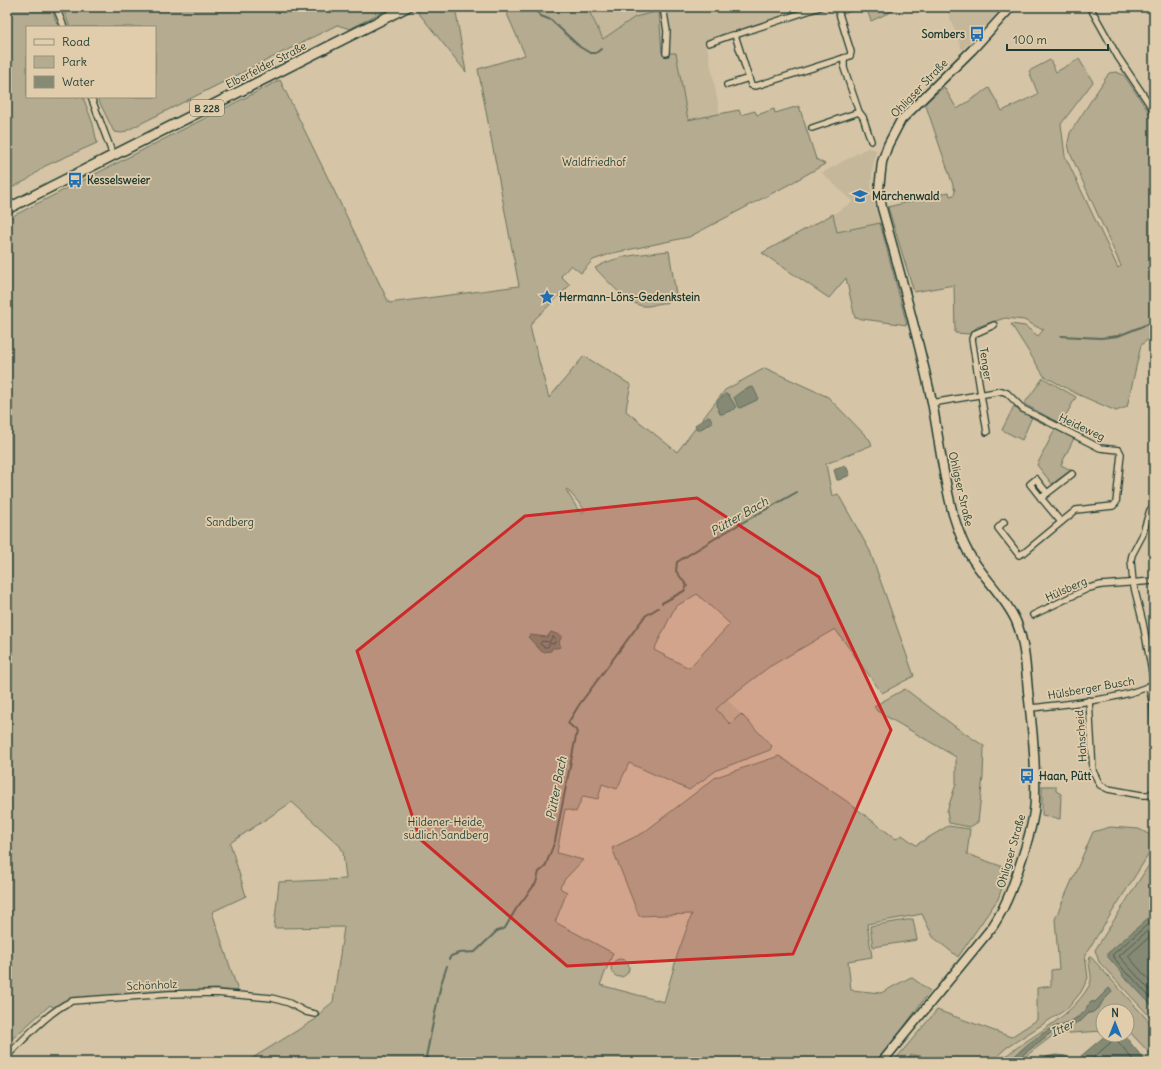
<svg xmlns="http://www.w3.org/2000/svg" width="1161" height="1069" viewBox="0 0 1161 1069" font-family="Delius,sans-serif">
<style>
.built{fill:#c4b79a}
.green{fill:#b4ab90;stroke:#6a7462;fill-rule:evenodd}
.water{fill:#868a74;stroke:#5d6b5a}
.lines{fill:none;stroke-linecap:round;stroke-linejoin:round}
.shore{stroke:#485c4e;stroke-width:1}
.stream{stroke:#5d6b5a;stroke-width:2}
.minor-casing{stroke:#1f3d34;stroke-width:8}
.secondary-casing{stroke:#1f3d34;stroke-width:11}
.primary-casing{stroke:#1f3d34;stroke-width:12}
.minor{stroke:#e1cdac;stroke-width:5.5}
.secondary{stroke:#e1cdac;stroke-width:8}
.primary{stroke:#e1cdac;stroke-width:9}
.marked{fill:#cd2929;fill-opacity:0.2;stroke:#cd2929;stroke-width:3;stroke-linejoin:round}
.labels{text-anchor:middle;dominant-baseline:central;stroke-width:3.5;stroke-linejoin:round;paint-order:stroke}
.shield{fill:#e1cdac;stroke:#596858;stroke-width:1}
.shield-label{font-size:10px;font-weight:bold;fill:#1f3d34}
.poi-label{font-size:11px;font-weight:bold;fill:#1f3d34;stroke:#e1cdac;text-anchor:start}
.street-label{font-size:11px;fill:#1f3d34;stroke:#e1cdac}
.park-label{font-size:11px;fill:#264239;stroke:#e1cdac}
.water-label{font-size:12px;font-style:italic;fill:#29453a;stroke:#e1cdac}
</style>
<rect width="100%" height="100%" fill="#d5c4a5"/>
<filter id="ink" filterUnits="userSpaceOnUse"><feTurbulence type="fractalNoise" baseFrequency=".025" numOctaves="2"/><feDisplacementMap in="SourceGraphic" scale="8" xChannelSelector="R" yChannelSelector="G"/><feConvolveMatrix kernelMatrix="1 2 1 2 8 2 1 2 1" color-interpolation-filters="sRGB"/></filter>
<g filter="url(#ink)">
<g class="built">
<polygon points="587,7 808,7 706,41 720,114 688,120 686,112 662,53 635,17 603,39"/>
<polygon points="946,7 1003,7 962,50"/>
<polygon points="867,148 876,150 872,173 871,189 880,223 837,232 833,214 853,202 822,173"/>
<polygon points="727,699 741,714 730,724 716,709"/>
</g>
<g class="green">
<polygon points="7,7 51,7 58,27 27,27 27,97 83,97 93,124 97,143 45,166 27,180 7,190"/>
<polygon points="62,7 388,7 389,8 350,29 337,25 122,133 114,132 97,97 155,97 155,27 70,27"/>
<polygon points="425,7 455,7 466,72 417,11"/>
<path d="M504,7h83l16,32 32,-22 24,-6 3,42h14l12,67 51,-10 2,5 14,-4 2,4 17,-6 1,4 24,-7 17,53 9,5 -37,21 -99,52 -76,16 -20,7 -12,13 -10,-8 -10,11 9,9 -36,35 -4,6 2,9 17,63 35,-42 47,29 -4,18 -1,8 51,41 48,-62 40,-22 63,29 42,43 2,5 -46,19 6,32 6,-2 32,57 44,125 -32,17 -47,-64 -66,38 -42,32 -11,10 14,15 11,-10 31,32 -2,4 -53,20 -28,20 -60,-27 -12,26 -15,-5 -4,15 -15,-3 -7,16 -11,-3 -8,44 26,7 -18,19 -5,8 1,2 6,3 -12,30 58,31 -13,32 64,17 14,-49 14,-39 -53,2 -27,-68 31,-15 73,-56 63,-21 66,44 51,39 6,-4 14,10 32,-19 22,3 -3,25 42,15 -11,30 -40,58 -25,-20 -11,-23 -55,10 5,33 -24,4 3,29 30,3 30,-16 19,14 -35,48 -20,23h-629l70,-43 7,-9 10,-8 11,-75 -70,1 5,-46 67,-3 -3,-27 -3,-6 -48,-44 -62,41 16,53 -34,16 26,79 -23,-2 -47,2 -79,6 -25,4 -9,7 -5,-3 -38,34 -5,-4v-725l5,-2 -5,-11v-78l273,-139 109,223 130,-17 -41,-217 47,-14zM567,489l18,21 -3,3 -5,-5 -11,-18zM697,594l33,30 -41,44 -35,-18 21,-43z"/>
<polygon points="841,7 864,7 843,14"/>
<polygon points="866,7 901,7 871,21"/>
<polygon points="1079,59 1093,82 1061,124 1065,156 1118,268 1121,266 1070,153 1068,143 1070,133 1109,73 1116,72 1124,75 1154,120 1154,320 1151,321 1154,329 1154,335 1141,345 1127,407 1116,411 1077,394 1044,376 1011,324 1025,326 1038,336 1044,329 1037,327 1024,320 1005,318 977,327 970,334 955,333 954,285 914,292 888,207 949,192 950,196 954,195 955,191 925,103 944,87 957,109 989,88 1002,111 1038,94 1029,71 1050,60 1056,72"/>
<polygon points="833,214 837,232 880,223 907,325 855,318 846,278 829,298 762,253"/>
<path d="M669,251l7,43 -10,9c-7,-1 -14,4 -22,3 -16,-1 -38,-27 -49,-38 22,-13 48,-14 74,-17z"/>
<polygon points="1043,378 1076,397 1061,424 1024,404"/>
<polygon points="1014,406 1019,411 1032,417 1022,440 1002,430"/>
<polygon points="1055,429 1074,438 1061,465 1071,470 1052,484 1037,465"/>
<polygon points="905,689 957,728 984,746 983,777 978,822 970,827 949,823 947,811 956,784 956,757 877,711 874,706"/>
<polygon points="1042,786 1056,786 1056,791 1061,794 1060,819 1042,815"/>
<polygon points="1110,827 1139,829 1154,837 1154,846 1085,955 1088,978 1081,992 1068,1008 1006,1048 991,1062 893,1062 937,1010 1011,1037 1037,1020 1037,988 1051,986 1051,970 1059,969 1055,919 1093,832"/>
<polygon points="1154,857 1154,1021 1099,962 1095,950"/>
<polygon points="913,919 917,940 873,947 870,926"/>
<path d="M1090,956l64,71v31l-27,-29v-18h-24v20l-48,3 -37,28h-4l39,-31 28,-10 8,-8 4,-1 7,-6 2,-4 10,-10 -3,-4 -14,14h-4l-4,4v4l-17,12 -18,6 -23,15 -21,19h-9c29,-27 69,-40 90,-76 6,-10 -3,-20 1,-30z"/>
<circle cx="620" cy="968" r="9"/>
</g>
<g class="water">
<polygon points="752,387 753,387 758,397 757,400 740,408 738,407 734,397 745,389"/>
<path d="M725,394h3l8,13 -1,2 -13,5h-2c-5,-12 -4,-12 5,-20z"/>
<polygon points="709,416 713,422 699,430 697,429 695,425"/>
<polygon points="845,465 846,466 850,475 839,480 837,480 834,470"/>
<polygon points="551,632 562,636 559,642 561,647 557,648 552,648 551,651 542,652 528,637 530,635 547,637"/>
<polygon points="1154,913 1154,1008 1127,979 1126,980 1122,975 1123,974 1108,957 1108,953"/>
<path d="M1109,988l3,4 -10,10 -2,4 -7,6 -4,1 -8,8 -28,10 -39,31h-6c14,-12 26,-24 42,-33 12,-7 33,-7 38,-24l3,-3h4z"/>
<polygon points="1106,1035 1124,1035 1146,1062 1086,1062 1081,1056"/>
<polygon points="912,1055 921,1056 923,1059 923,1062 905,1062 908,1057"/>
<polygon points="1056,1055 1065,1056 1075,1062 1038,1062 1046,1057"/>
</g>
<g class="lines">
<g class="shore">
<polygon points="553,637 556,639 554,644 550,643 548,647 544,647 540,644 542,641 549,642"/>
<polyline points="1154,919 1112,955 1127,974 1131,976 1154,1002"/>
<polyline points="1154,925 1119,956 1154,995"/>
<polyline points="1154,933 1128,956 1154,986"/>
<polyline points="1094,1062 1094,1057 1110,1043 1114,1037 1135,1062"/>
</g>
<g class="stream">
<polyline points="532,7 541,16 551,20 580,47 590,53 596,53 601,49"/>
<polyline points="1061,336 1101,338 1118,336 1148,324"/>
<polyline points="662,603 684,591 687,586 676,571 677,562 724,533 797,492"/>
<polyline points="449,959 451,956 459,953 475,952 497,931 505,928 516,909 536,883 539,872 545,867 555,841 577,731 568,723 579,705 645,616 658,608"/>
<polyline points="427,1062 428,1059 426,1057 441,984 447,966"/>
</g>
<g class="minor-casing">
<g id="minor">
<polyline points="56,7 64,27"/>
<polyline points="663,7 667,31 666,53"/>
<polyline points="820,7 735,35 751,85 756,86 850,56 851,52 837,7"/>
<polyline points="1090,7 1118,57 1154,111"/>
<polyline points="709,43 732,35 735,35"/>
<polyline points="844,58 844,68 859,112 863,117 871,141"/>
<polyline points="727,85 749,78"/>
<polyline points="91,97 113,155"/>
<polyline points="812,128 859,112"/>
<polyline points="932,403 1002,391 1007,393 1023,409 1100,448 1119,450 1121,454 1116,503 1113,506 1076,510 1025,552 1019,555 998,528 1004,522"/>
<polyline points="987,432 972,339 974,334 994,325"/>
<polyline points="1041,498 1030,484 1036,479 1047,493"/>
<polyline points="1150,510 1142,536 1132,555 1131,560 1133,583 1143,623 1154,683"/>
<polyline points="1061,522 1041,498 1072,474"/>
<polyline points="1033,615 1089,588 1101,585 1154,581"/>
<polyline points="1149,686 1153,706 1154,724"/>
<polyline points="1089,700 1093,771 1100,785 1108,789 1141,795 1149,795 1154,791"/>
<path d="M1030,708c37,-4 91,-8 124,-24"/>
<path d="M7,1056c17,-17 43,-46 65,-55l97,-7 46,-1 57,5 17,5 17,9 9,2"/>
</g>
</g>
<g class="secondary-casing">
<path id="secondary" d="M882,1062l111,-136c16,-25 23,-49 32,-77 5,-17 10,-34 10,-52 1,-35 -3,-71 -7,-106 -2,-22 -3,-49 -12,-70 -12,-26 -34,-44 -48,-69 -6,-11 -11,-25 -15,-38 -10,-37 -14,-75 -21,-112 -14,-65 -32,-130 -50,-194l-3,-19 3,-27 6,-17 13,-25 71,-70 39,-43"/>
</g>
<g class="primary-casing">
<polyline id="primary" points="7,209 407,7"/>
</g>
<use href="#minor" class="minor"/>
<use href="#secondary" class="secondary"/>
<use href="#primary" class="primary"/>
</g>
</g>
<path class="marked" d="M697,498l122,79 72,153 -98,224 -226,12 -147,-127 -63,-188 168,-135z"/>
<defs>
<g id="bus-bare" transform="scale(1.2)"><path d="M-5-6H5V4H4V6H2V4H-2V6H-4V4H-5ZM-3.5-4V0h7V-4ZM-3.5 1.2v1.5H-2V1.2ZM2 1.2v1.5H3.5V1.2Z" fill="#1f6fb2" stroke="#e1cdac" stroke-width="2.5" paint-order="stroke"/></g>
<g id="school-bare" transform="scale(1.2)"><path d="M0-5L7-2L0 1L-7-2ZM-4 1L0 2.5L4 1V4Q0 6-4 4Z" fill="#1f6fb2" stroke="#e1cdac" stroke-width="2.5" paint-order="stroke"/></g>
<g id="sight-bare" transform="scale(1.2)"><path d="M0-6L1.8-2.2L6-1.7L2.9 1.2L3.7 5.4L0 3.3L-3.7 5.4L-2.9 1.2L-6-1.7L-1.8-2.2Z" fill="#1f6fb2" stroke="#e1cdac" stroke-width="2.5" paint-order="stroke"/></g>
</defs>
<g fill-rule="evenodd">
<use href="#bus-bare" x="977" y="34"/>
<use href="#bus-bare" x="75" y="180"/>
<use href="#school-bare" x="860" y="196"/>
<use href="#sight-bare" x="547" y="297"/>
<use href="#bus-bare" x="1027" y="776"/>
</g>
<g class="labels">
<rect class="shield" x="190" y="100" width="34" height="16" rx="3"/>
<g class="shield-label">
<text x="207" y="108">B 228</text>
</g>
<g class="poi-label">
<text x="965" y="34" text-anchor="end">Sombers</text>
<text x="87" y="180">Kesselsweier</text>
<text x="872" y="196">Märchenwald</text>
<text x="559" y="297">Hermann-Löns-Gedenkstein</text>
<text x="1039" y="776">Haan, Pütt</text>
</g>
<g class="street-label">
<text transform="translate(266 65) rotate(-27)">Elberfelder Straße</text>
<text transform="translate(919 88) rotate(-46)">Ohligser Straße</text>
<text transform="translate(986 364) rotate(81)">Tenger</text>
<text transform="translate(1082 427) rotate(25)">Heideweg</text>
<text transform="translate(961 489) rotate(77)">Ohligser Straße</text>
<text transform="translate(1066 589) rotate(-24)">Hülsberg</text>
<text transform="translate(1091 688) rotate(-10)">Hülsberger Busch</text>
<text transform="translate(1081 736) rotate(-94)">Hahscheid</text>
<text transform="translate(1011 851) rotate(-74)">Ohligser Straße</text>
<text transform="translate(152 985) rotate(-3)">Schönholz</text>
</g>
<g class="park-label">
<text x="594" y="162">Waldfriedhof</text>
<text x="230" y="522">Sandberg</text>
<text x="446" y="822">Hildener-Heide,<tspan x="446" dy="13">südlich Sandberg</tspan></text>
</g>
<g class="water-label">
<text transform="translate(739 516) rotate(-30)">Pütter Bach</text>
<text transform="translate(556 788) rotate(-79)">Pütter Bach</text>
<text transform="translate(1062 1028) rotate(-25)">Itter</text>
</g>
</g>
<rect width="1161" height="1069" fill="none" stroke="#e1cdac" stroke-width="24"/>
<rect x="12" y="12" width="1137" height="1045" fill="none" stroke="#1f3d34" stroke-width="1.5" filter="url(#ink)"/>
<rect x="26" y="26" width="130" height="72" fill="#e1cdac" stroke="#93937c"/>
<rect x="34" y="39" width="20" height="6" fill="#e1cdac" stroke="#93937c"/>
<text x="62" y="46" font-size="12" fill="#1f3d34">Road</text>
<rect x="34" y="56" width="20" height="12" fill="#b4ab90" stroke="#93937c"/>
<text x="62" y="66" font-size="12" fill="#1f3d34">Park</text>
<rect x="34" y="76" width="20" height="12" fill="#868a74" stroke="#93937c"/>
<text x="62" y="86" font-size="12" fill="#1f3d34">Water</text>
<g transform="translate(1115 1023)"><circle r="19" fill="#e1cdac" stroke="#93937c"/>
<path d="M0-3L7 15L0 10L-7 15Z" fill="#1f6fb2"/>
<text y="-6" font-size="11" font-weight="bold" text-anchor="middle" fill="#1f3d34">N</text>
</g>
<path d="M1007 44v6h101v-6" fill="none" stroke="#1f3d34" stroke-width="2"/>
<text x="1013" y="44" font-size="12" fill="#1f3d34" stroke="#e1cdac" stroke-width="3" paint-order="stroke">100 m</text>
</svg>
